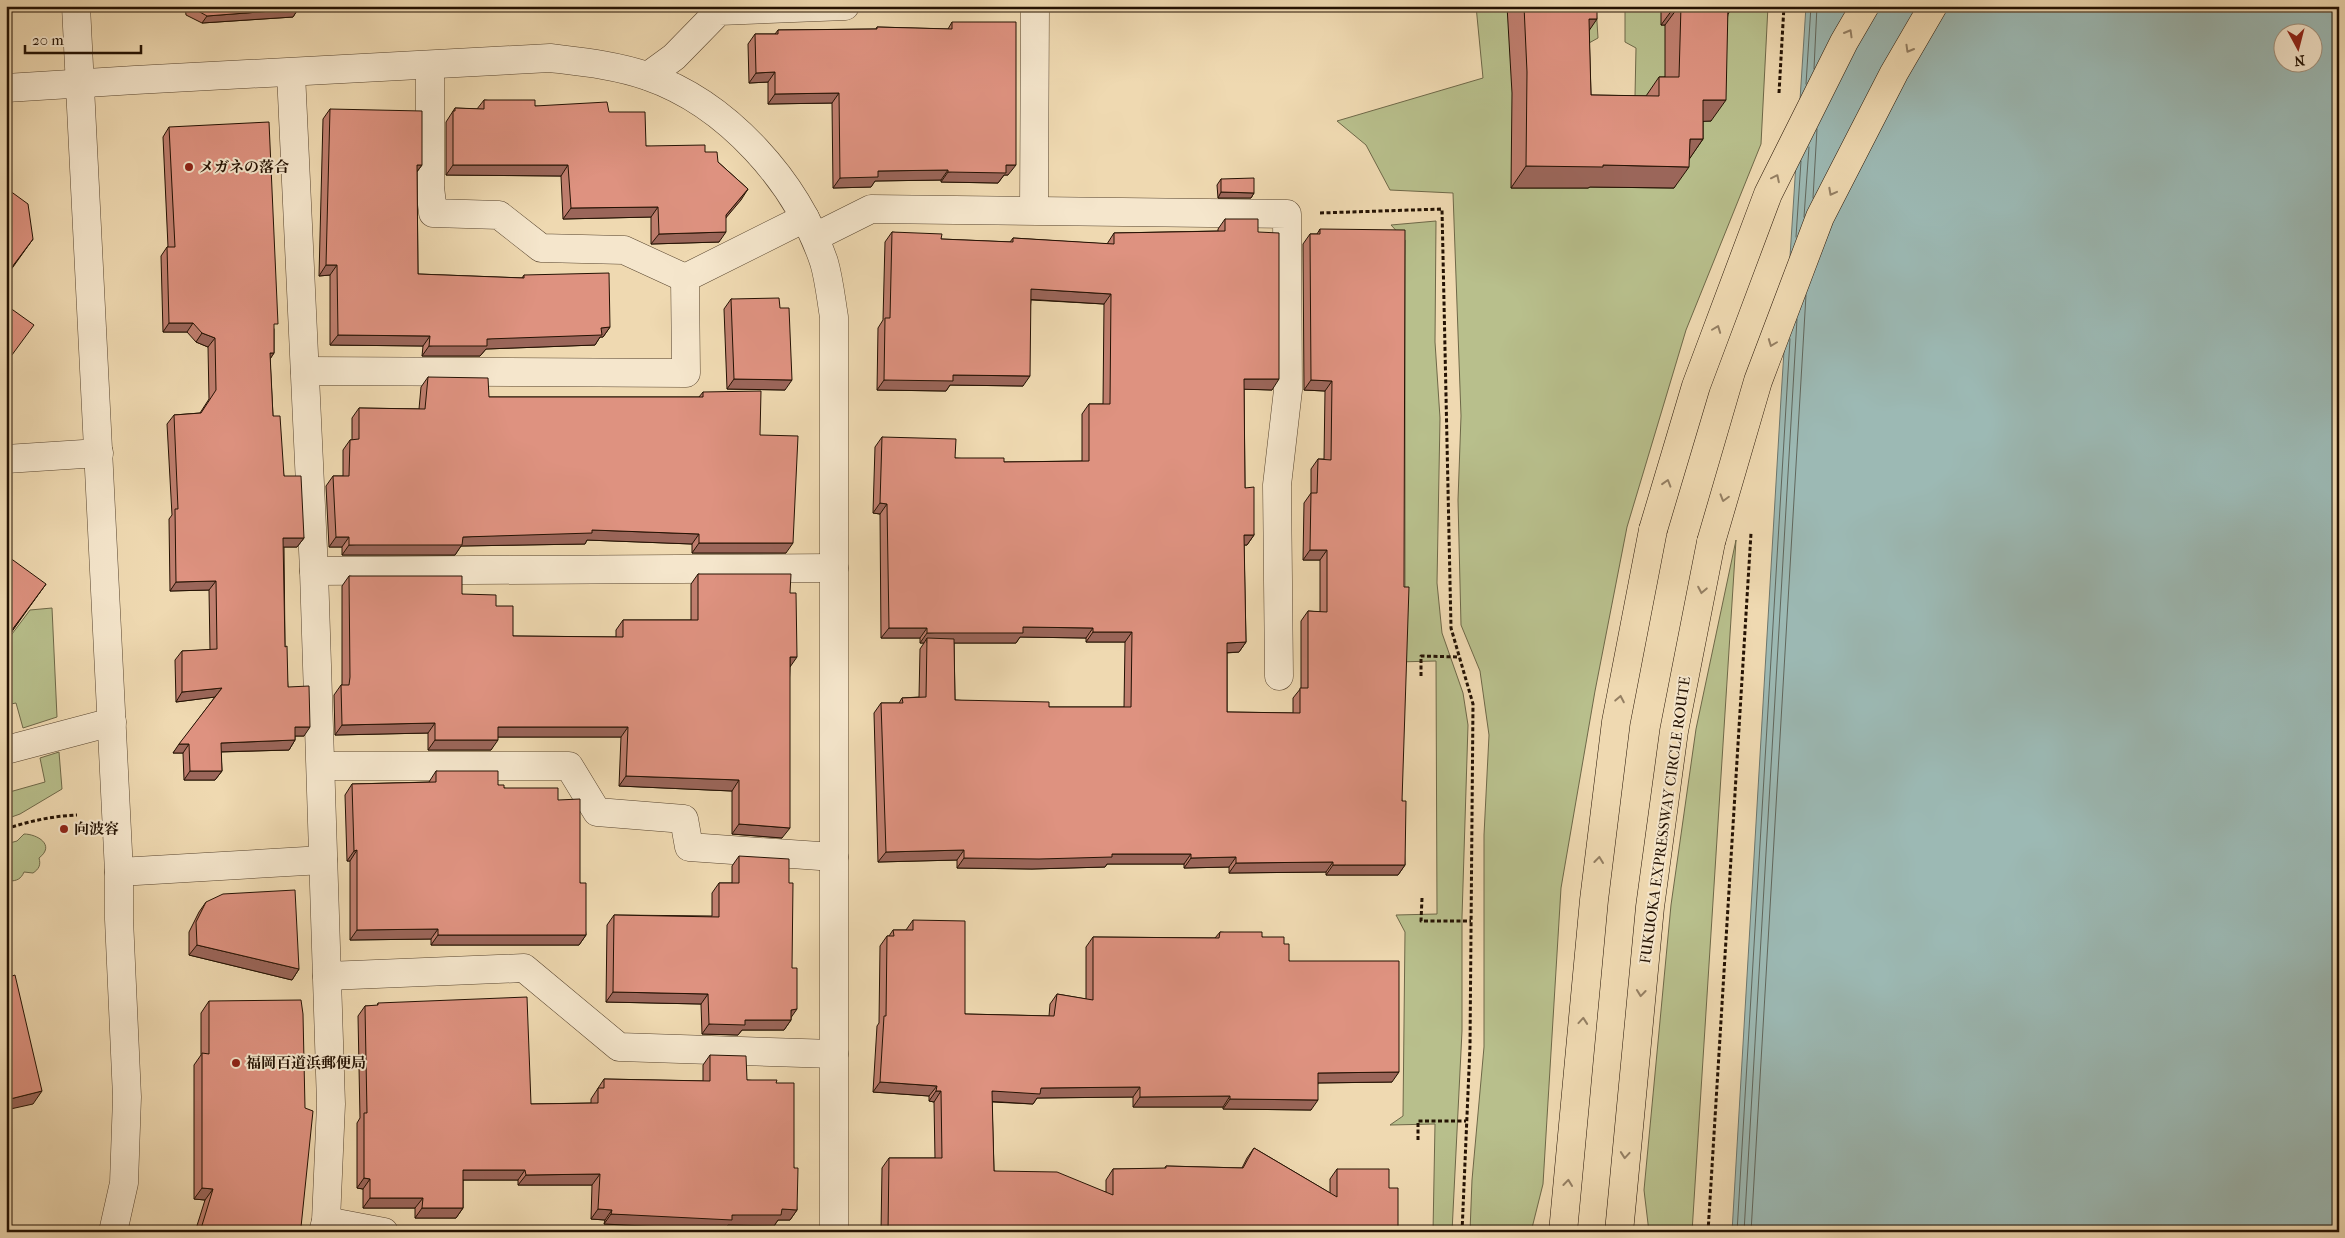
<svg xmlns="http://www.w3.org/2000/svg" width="2345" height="1238" viewBox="0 0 2345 1238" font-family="'IM FELL French Canon','Noto Serif JP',serif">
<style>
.green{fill:#b8bf8c;stroke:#6e6848}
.water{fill:#9cb9b4;stroke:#6c766d;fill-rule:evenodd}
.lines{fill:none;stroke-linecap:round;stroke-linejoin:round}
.shore{stroke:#60665c;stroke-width:1}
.minor-casing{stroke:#57442e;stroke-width:29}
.highway-casing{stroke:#241203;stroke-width:29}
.path{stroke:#241203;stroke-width:3;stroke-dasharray:4 2.5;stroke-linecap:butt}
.minor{stroke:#f5e6cc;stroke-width:28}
.highway{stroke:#efd9b1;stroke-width:28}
.highway-bridge-casing{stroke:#241203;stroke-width:29;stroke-linecap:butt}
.highway-bridge{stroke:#efd9b1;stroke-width:28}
.wall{fill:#bf7e6e;stroke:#241203;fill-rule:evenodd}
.shaded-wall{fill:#9b665a;stroke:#241203}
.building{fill:#de9280;stroke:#241203}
.oneway{stroke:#947f63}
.poi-dot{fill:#8f2418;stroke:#f5e6cc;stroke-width:2}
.labels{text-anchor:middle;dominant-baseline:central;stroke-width:4;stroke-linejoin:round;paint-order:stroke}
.poi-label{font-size:15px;font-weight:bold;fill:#241203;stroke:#f5e6cc;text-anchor:start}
.street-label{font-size:15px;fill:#241203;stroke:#f5e6cc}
</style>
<rect width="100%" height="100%" fill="#efd9b1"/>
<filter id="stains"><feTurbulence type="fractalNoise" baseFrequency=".004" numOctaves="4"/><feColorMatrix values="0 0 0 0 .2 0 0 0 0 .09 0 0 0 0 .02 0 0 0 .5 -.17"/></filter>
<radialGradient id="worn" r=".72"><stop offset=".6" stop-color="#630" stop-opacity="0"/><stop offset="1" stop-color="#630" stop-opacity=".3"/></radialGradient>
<g class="green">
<polygon points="1476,6 1596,6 1598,38 1580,48 1583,96 1635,96 1636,48 1625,42 1625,6 1768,6 1761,144 1686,330 1627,527 1595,691 1561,888 1543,1184 1531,1232 1470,1232 1472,1180 1484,1047 1484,835 1489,735 1480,671 1461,625 1458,500 1461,416 1453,193 1390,190 1366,145 1337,121 1483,78"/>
<polygon points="1436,221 1435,342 1440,418 1437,583 1442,633 1463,693 1468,725 1462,917 1462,1031 1452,1232 1433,1232 1435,1124 1390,1125 1403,1116 1405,932 1396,915 1437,914 1436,661 1396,662 1405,655 1405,240 1391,225"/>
<polygon points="1736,540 1692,1232 1649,1232 1644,1190 1671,905 1696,729"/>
<polygon points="52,608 57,717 23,728 16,703 6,705 6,642 30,610"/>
<polygon points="59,752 62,789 20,814 6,819 6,793 45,782 40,758"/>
<path d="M24,834c13,0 32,11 15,24 2,7 0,11 -6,15l-9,-1c-3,7 -7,9 -15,9l-3,-3v-34l11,-3z"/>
</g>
<path class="water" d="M1806,6h533v1226h-607l49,-834zM2282,32h30v30h-30z"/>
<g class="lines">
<g class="shore">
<polyline points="1814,69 1817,6"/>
<polyline points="1806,84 1811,6"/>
<polyline points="1813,198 1817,129"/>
<polyline points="1804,217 1809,147"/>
<polyline points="1796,237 1801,161"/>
<polyline points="1737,1232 1790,339"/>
<polyline points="1744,1232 1797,319"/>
<polyline points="1751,1232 1806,295"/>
</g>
<g class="minor-casing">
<g id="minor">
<polyline points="76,6 119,872 119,919 127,1097 124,1183 113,1232"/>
<polyline points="430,65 430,187 433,213 499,215 541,248 624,250 685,278"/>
<polyline points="291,73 314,571 331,1104 326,1221 323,1232"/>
<polyline points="648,76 674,57 719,11 845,6"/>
<path d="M6,88l129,-8 415,-22c33,4 65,7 97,18 81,28 150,106 177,186 5,17 7,37 10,55v915"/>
<polyline points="1034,210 1035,6"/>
<polyline points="815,237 871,209 1287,214 1288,390 1277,485 1279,676"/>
<polyline points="305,371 686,373 685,278 805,218"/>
<polyline points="6,459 99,453"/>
<polyline points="314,571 834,568"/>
<polyline points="6,750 112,722"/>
<polyline points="321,766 569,766 597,812 684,819 689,847 834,857"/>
<polyline points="119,872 323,860"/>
<polyline points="327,976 524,968 619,1047 834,1054"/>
<polyline points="326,1221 384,1232"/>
</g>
</g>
<g class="highway-casing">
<g id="highway">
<polyline points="1563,1232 1594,900 1616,722 1653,530"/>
<polyline points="1619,1232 1650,907 1674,731 1711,542"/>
</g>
</g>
<g class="path">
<polyline points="1779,93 1784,6"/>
<polyline points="1320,213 1442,209 1451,628 1473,704 1470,1046 1462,1232"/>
<polyline points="1421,676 1421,656 1459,657"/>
<path d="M6,829c23,-8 47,-13 71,-14"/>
<polyline points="1422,898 1421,921 1471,921"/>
<polyline points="1418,1140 1418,1121 1466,1121"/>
<polyline points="1708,1232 1751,533"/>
</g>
<use href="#minor" class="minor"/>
<use href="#highway" class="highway"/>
<g class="highway-bridge-casing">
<g id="highway-bridge">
<polyline points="1653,530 1696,386 1768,194 1844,42 1865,6"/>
<polyline points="1711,542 1758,381 1820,217 1894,73 1933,6"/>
</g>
</g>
<use href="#highway-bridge" class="highway-bridge"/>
</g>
<g class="wall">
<polygon points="185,6 298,6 298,9 293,17 202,23 186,15"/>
<polygon points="1507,6 1597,6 1589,31 1591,95 1646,96 1659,77 1665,77 1665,25 1661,25 1661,6 1733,6 1728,14 1711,121 1703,121 1703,139 1689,159 1674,188 1590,187 1588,188 1511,188 1512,93"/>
<polygon points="952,22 1008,175 1004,175 998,183 941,182 941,180 875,181 871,187 833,188 832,103 768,104 768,82 749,83 748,44 755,34 775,34 778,30 876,29 877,27 948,29"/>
<polygon points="484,100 535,106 609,112 646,146 705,152 718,162 748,189 726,217 719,242 651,244 651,217 563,219 561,176 446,175 446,122 455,108 477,109"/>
<polygon points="330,109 422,165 417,172 418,274 522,278 524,275 610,327 603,337 600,337 595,345 486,349 480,356 422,356 423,346 330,345 330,275 319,276 323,119"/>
<polygon points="169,127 274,329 274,353 270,359 273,416 284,476 304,538 297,547 284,547 285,647 288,687 304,736 295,736 295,740 289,750 221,752 222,771 215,780 184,780 183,753 173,753 215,697 176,702 175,660 182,651 210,650 209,590 170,591 169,519 172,515 167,424 174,415 200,413 209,399 208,347 196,342 187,332 163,332 161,256 167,247 168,247 163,137"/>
<polygon points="1221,179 1254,193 1251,198 1218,198 1217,185"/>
<path d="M1225,219l33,13 14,158 -28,-1 1,99 9,47 -7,10h-3l2,97 -7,10 -12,1v59l66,1v-15l8,-10v-67l7,-10 12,1v-52h-17l1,-57 7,-10v-24l7,-10h6l1,-68 -21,-1 -1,-146 7,-10h7l3,-5 82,572 3,64 -7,10h-72v-3l-97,1v-6l-45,1v-4h-77l-2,3 -73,2 -75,-1v-8l-79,2 -4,-149 7,-10h18l3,-5 17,-1 1,-48 4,-6h-4v-5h-39l-1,-124 -7,-1 2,-66 7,-10 73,21 49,4 78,-1v-47l7,-10h14l1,-100 -73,-4 -8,86 -73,-1 -4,6 -69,-1 1,-62 5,-8 2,-78 7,-10 49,7 69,3 3,-4 94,6 7,-11 104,-2v-2zM1020,637l66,1v4h39l-1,65h-75l-94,-7 -1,-57h62z"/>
<polygon points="731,299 780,308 785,390 727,389 724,309"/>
<polygon points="428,377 489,397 699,397 703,392 760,435 786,553 692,553 692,544 587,540 585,544 461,546 455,555 342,555 342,547 329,547 326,486 333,476 343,476 343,450 350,440 352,440 352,418 359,408 419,409 421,387"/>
<polygon points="698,574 790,593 790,667 782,838 732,834 732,791 619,786 621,737 498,737 491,750 428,750 428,733 335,735 334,695 341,685 342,685 342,586 349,576 462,594 496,606 513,636 616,637 616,630 623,620 691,620 691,584"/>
<polygon points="436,771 498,785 504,788 558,800 580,883 586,935 579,945 431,945 431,939 350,940 350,861 347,861 345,795 352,784 429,782"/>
<polygon points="739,856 791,1018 791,1020 784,1030 742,1030 738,1035 702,1034 701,1004 606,1002 607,925 614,915 712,916 712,893 719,883 732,883 732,866"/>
<polygon points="206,902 299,969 292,980 189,955 189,932 199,912"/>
<polygon points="913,920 965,1014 1049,1016 1050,1004 1057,994 1086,999 1086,947 1093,937 1215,938 1220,932 1262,937 1284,944 1289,961 1392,1082 1318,1083 1311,1110 1223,1109 1223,1107 1133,1107 1133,1097 1037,1098 1033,1104 992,1102 994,1171 1106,1192 1106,1180 1113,1169 1164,1169 1166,1166 1242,1168 1247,1158 1254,1148 1330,1193 1330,1179 1337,1169 1389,1188 1398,1232 881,1232 882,1168 889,1158 935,1158 934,1102 929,1101 929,1096 873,1092 877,1026 879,1023 880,946 887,936 889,936 893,930 906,930"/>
<polygon points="209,1001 299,1232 195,1232 205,1200 194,1199 194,1065 201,1055 201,1013"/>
<polygon points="378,1003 531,1104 591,1103 591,1099 604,1079 703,1081 703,1065 710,1055 747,1080 776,1083 794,1168 797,1210 790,1220 778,1220 774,1226 728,1225 725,1230 604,1224 605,1220 591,1219 592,1185 518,1185 518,1180 463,1180 463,1208 456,1218 415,1218 415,1208 363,1208 363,1189 357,1188 357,1123 360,1118 358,1016 365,1006 377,1006"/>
</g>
<g class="shaded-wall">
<polygon points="1675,6 1679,6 1665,25 1661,25"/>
<polygon points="1727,6 1733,6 1720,26"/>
<polygon points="298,9 293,17 202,23 207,16"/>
<polygon points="1589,19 1597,19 1582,41"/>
<polygon points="775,72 768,82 749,83 756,73"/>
<polygon points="839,93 832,103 768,104 775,94"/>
<polygon points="1703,100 1726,100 1711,121 1688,122"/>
<polygon points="1690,139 1703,139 1688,161"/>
<polygon points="417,165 422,165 414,175"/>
<polygon points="453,165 568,165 561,176 446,175"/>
<polygon points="1006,165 1016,165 1008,175 1004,175 998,183 941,182 948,172"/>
<polygon points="1603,165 1689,167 1674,188 1590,187 1588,188 1511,188 1526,166"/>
<polygon points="948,170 941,180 875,181 871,187 833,188 840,178 878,171"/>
<polygon points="748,189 741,200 719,226 726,215"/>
<polygon points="1221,192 1254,193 1251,198 1218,198"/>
<polygon points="658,207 651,217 563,219 571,208"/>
<polygon points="726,232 719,242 651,244 659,234"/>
<polygon points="33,239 13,267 6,276 6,275"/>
<polygon points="326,265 337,265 330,275 319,276"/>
<polygon points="1031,289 1111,294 1104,304 1024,299"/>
<polygon points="169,323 193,323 187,332 163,332"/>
<polygon points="610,327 603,337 600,337 595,345 486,349 480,356 422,356 429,346 487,339"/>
<polygon points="202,333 215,338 208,347 196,342"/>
<polygon points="338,335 430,336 423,346 330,345"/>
<polygon points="270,353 274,353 268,362"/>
<polygon points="953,375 1030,376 1023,386 950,385 946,391 877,390 884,380"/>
<polygon points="734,379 792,380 785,390 727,389"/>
<polygon points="1244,379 1279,379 1272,390 1236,389"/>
<polygon points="1311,380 1332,381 1325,391 1304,390"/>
<polygon points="880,503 887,504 880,514 873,513"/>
<polygon points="592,530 699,534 692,544 587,540 585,544 461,546 455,555 342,555 349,545 463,537"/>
<polygon points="1244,535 1254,535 1247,545 1237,545"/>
<polygon points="336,537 349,537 342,547 329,547"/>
<polygon points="283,538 304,538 297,547 277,547"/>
<polygon points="699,543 793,543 786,553 692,553"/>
<polygon points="1310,550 1327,550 1320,560 1303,560"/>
<polygon points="216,581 209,590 170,591 176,582"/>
<polygon points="46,584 28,609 6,640 6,638"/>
<polygon points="1023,627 1093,628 1086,638 1020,637 1016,643 927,643 927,638 924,643 920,643 927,633"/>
<polygon points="889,628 927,628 920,638 881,638"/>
<polygon points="1093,632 1132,632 1125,642 1086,642"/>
<polygon points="1246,642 1239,652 1220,653 1227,643"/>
<polygon points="790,657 797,657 790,667"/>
<polygon points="222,688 215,697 176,702 182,692"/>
<polygon points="435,723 428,733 335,735 342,725"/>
<polygon points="295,727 310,727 304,736 288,736"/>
<polygon points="498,727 628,727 621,737 491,737"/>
<polygon points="295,740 289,750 214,752 221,743"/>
<polygon points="435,740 498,740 491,750 428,750"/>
<polygon points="179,744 189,744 183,753 173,753"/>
<polygon points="190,771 222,771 215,780 184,780"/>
<polygon points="626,776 739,780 732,791 619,786"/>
<polygon points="739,824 790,828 782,838 732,834"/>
<polygon points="357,850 350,861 347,861 354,851"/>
<polygon points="964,850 957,860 878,862 886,852"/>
<polygon points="1112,854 1191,854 1184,864 1107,864 1105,867 1032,869 957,868 964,858"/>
<polygon points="1236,857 1229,867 1184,868 1191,858"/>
<polygon points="1333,862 1326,872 1229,873 1236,863"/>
<polygon points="1333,865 1405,865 1398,875 1326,875"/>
<polygon points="438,929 431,939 350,940 357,930"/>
<polygon points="438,935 586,935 579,945 431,945"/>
<polygon points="197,945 299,969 292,980 189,955"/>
<polygon points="613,992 708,994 701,1004 606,1002"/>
<polygon points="797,1009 790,1019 791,1010"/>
<polygon points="745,1020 791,1020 784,1030 742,1030 738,1035 702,1034 709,1024"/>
<polygon points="1399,1072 1392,1082 1311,1083 1318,1073"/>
<polygon points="880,1082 937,1086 929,1096 873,1092"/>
<polygon points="1140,1087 1133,1097 1037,1098 1033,1104 985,1101 992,1091 1041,1088"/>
<polygon points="42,1091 33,1104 6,1110 6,1100"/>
<polygon points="936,1091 941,1091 934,1102 929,1101"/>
<polygon points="1230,1096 1223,1107 1133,1107 1140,1097"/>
<polygon points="1230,1099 1318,1100 1311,1110 1223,1109"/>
<polygon points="463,1170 525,1170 518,1180 456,1180"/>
<polygon points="600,1174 592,1185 518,1185 526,1175"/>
<polygon points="364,1178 370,1179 363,1189 357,1188"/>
<polygon points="202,1188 213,1189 205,1200 194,1199"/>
<polygon points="370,1198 423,1198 415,1208 363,1208"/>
<polygon points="422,1208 463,1208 456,1218 415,1218"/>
<polygon points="598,1209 612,1210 605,1220 591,1219"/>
<polygon points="782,1209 797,1210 790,1220 778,1220 774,1226 728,1225 725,1230 604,1224 611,1214 732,1215"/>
</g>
<g class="building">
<rect x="6" y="6" width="2" height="8"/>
<polygon points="191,6 298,6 298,9 207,16 191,7"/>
<polygon points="1524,6 1597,6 1597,19 1589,19 1591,95 1659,96 1659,77 1679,77 1681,6 1728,6 1726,100 1703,100 1703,139 1690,139 1689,167 1603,165 1603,167 1526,166 1527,72"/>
<polygon points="952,22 1016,22 1016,165 1006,165 1006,173 948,172 948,170 878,171 878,177 840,178 839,93 775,94 775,72 756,73 755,34 778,34 778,30 877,29 877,27 952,29"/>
<polygon points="484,100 535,100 535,106 607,102 609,112 645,112 646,146 705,145 705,152 717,152 718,162 748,189 726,215 726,232 659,234 658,207 571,208 568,165 453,165 453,111 455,111 455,108 484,109"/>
<polygon points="330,109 422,111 422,165 417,165 418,274 524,278 524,275 609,273 610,327 601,328 602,335 487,339 487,346 429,346 430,336 338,335 337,265 326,265"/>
<polygon points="269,122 278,324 274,324 274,353 270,353 273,416 280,416 284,476 301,476 304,538 283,538 285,647 287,646 288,687 309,686 310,727 295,727 295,740 221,743 222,771 190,771 189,744 179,744 222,688 182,692 182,651 217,649 216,581 176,582 175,509 178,509 174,415 201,413 216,390 215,338 202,333 193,323 169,323 167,247 175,247 169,127"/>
<polygon points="1254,178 1254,193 1221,192 1221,179"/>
<polygon points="6,188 28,204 33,239 6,275"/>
<polygon points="1225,219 1258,219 1258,232 1279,233 1279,379 1244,379 1245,488 1254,487 1254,535 1244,535 1246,642 1227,643 1227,712 1300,713 1300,688 1308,688 1308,611 1327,612 1327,550 1310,550 1311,493 1317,493 1318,459 1331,460 1332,381 1311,380 1310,234 1320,234 1320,229 1405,230 1404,587 1409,587 1402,801 1406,801 1405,865 1333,865 1333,862 1236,863 1236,857 1191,858 1191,854 1112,854 1112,857 1039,859 964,858 964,850 886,852 881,703 903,703 902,698 926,697 927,638 954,639 955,700 1049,702 1049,707 1131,707 1132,632 1093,632 1093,628 1023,627 1023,633 927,633 927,628 889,628 887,504 880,503 882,437 956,439 955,458 1004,458 1004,462 1089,461 1089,404 1110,404 1111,294 1031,289 1030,376 953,375 953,381 884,380 885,318 890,318 892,232 942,234 941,239 1013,242 1013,238 1114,244 1114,233 1225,231"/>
<polygon points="779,298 780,308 789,308 792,380 734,379 731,299"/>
<polygon points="6,305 34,325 6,363"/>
<polygon points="428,377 488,378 489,397 703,397 703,392 761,391 760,435 798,436 793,543 699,543 699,534 592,530 592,533 463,537 462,545 349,545 349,537 336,537 333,476 349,476 350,440 359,439 359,408 425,409"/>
<polygon points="6,555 46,584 6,638"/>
<polygon points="698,574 791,574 790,593 796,593 797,657 790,657 790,828 739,824 739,780 626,776 628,727 498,727 498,740 435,740 435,723 342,725 341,685 349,685 350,677 349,576 462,576 462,594 496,595 496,606 513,606 513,636 623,637 623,620 698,620"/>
<polygon points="436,771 498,771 498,785 504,785 504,788 558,788 558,800 580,799 580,883 586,883 586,935 438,935 438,929 357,930 357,850 354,851 352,784 436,782"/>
<polygon points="739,856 789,859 789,883 793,883 792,968 797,968 797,1009 791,1010 791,1020 745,1020 745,1025 709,1024 708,994 613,992 614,915 719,917 719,883 739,883"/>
<polygon points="295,890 299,969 197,945 196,922 206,902 223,894"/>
<polygon points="913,920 965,921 965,1014 1054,1016 1057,994 1093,1000 1093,937 1219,938 1220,932 1262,932 1262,937 1284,937 1284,944 1289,944 1289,961 1399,961 1399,1072 1318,1073 1318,1100 1230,1099 1230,1096 1140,1097 1140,1087 1041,1088 1040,1094 992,1091 994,1171 1057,1172 1113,1195 1113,1169 1166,1168 1166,1166 1243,1168 1254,1148 1337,1197 1337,1169 1389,1169 1389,1188 1398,1188 1398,1232 888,1232 889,1158 942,1158 941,1091 936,1091 937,1086 880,1082 884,1016 886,1016 887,936 894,936 893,930 913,930"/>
<polygon points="15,975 42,1091 6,1100 6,978"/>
<polygon points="527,997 531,1104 598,1103 598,1088 604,1088 604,1079 710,1081 710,1055 746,1056 747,1080 777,1080 776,1083 794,1083 794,1168 798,1168 797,1210 782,1209 781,1215 732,1215 732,1220 611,1214 612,1210 598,1209 600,1174 526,1175 525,1170 463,1170 463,1208 422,1208 423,1198 370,1198 370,1179 364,1178 364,1113 367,1113 365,1006 378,1005 378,1003"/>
<polygon points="301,1000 303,1014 305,1108 313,1111 301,1227 299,1232 200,1232 213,1189 202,1188 202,1053 209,1054 209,1001"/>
</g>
<defs><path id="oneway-chevron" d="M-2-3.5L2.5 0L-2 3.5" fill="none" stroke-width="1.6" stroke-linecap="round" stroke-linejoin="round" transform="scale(1.25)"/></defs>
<g class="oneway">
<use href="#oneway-chevron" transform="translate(1849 33) rotate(-60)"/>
<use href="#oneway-chevron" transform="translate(1909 49) rotate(120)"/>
<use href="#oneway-chevron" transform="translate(1776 178) rotate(-64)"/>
<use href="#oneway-chevron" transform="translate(1832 192) rotate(118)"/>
<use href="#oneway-chevron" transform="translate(1717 329) rotate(-69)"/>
<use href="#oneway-chevron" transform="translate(1772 343) rotate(111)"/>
<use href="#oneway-chevron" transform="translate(1667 483) rotate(-73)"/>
<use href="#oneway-chevron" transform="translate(1724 498) rotate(106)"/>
<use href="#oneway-chevron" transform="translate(1702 590) rotate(101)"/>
<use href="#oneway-chevron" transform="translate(1620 699) rotate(-79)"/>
<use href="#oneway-chevron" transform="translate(1599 860) rotate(-83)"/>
<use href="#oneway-chevron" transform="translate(1641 993) rotate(96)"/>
<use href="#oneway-chevron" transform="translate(1583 1021) rotate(-85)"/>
<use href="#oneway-chevron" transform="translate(1625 1155) rotate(95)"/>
<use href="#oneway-chevron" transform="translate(1568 1183) rotate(-84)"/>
</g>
<g class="poi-dot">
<circle cx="189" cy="167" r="5"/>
<circle cx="64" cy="829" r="5"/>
<circle cx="236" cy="1063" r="5"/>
</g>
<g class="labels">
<g class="poi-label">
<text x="199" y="167">メガネの落合</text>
<text x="74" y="829">向波容</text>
<text x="246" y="1063">福岡百道浜郵便局</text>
</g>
<g class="street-label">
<text transform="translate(1665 820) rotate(-82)">FUKUOKA EXPRESSWAY CIRCLE ROUTE</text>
</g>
</g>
<rect width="2345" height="1238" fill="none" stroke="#efd9b1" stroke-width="25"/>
<rect x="8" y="8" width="2330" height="1223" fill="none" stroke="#241203" stroke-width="2.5"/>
<rect x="12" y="12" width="2320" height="1213" fill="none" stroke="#241203"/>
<g transform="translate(2298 48) rotate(173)"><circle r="24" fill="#f5e6cc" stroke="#a1917c"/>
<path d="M0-4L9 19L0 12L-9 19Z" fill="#8f2418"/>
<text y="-8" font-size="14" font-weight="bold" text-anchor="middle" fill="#241203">N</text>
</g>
<path d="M25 45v8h116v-8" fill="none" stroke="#241203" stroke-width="2.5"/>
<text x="32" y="45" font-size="15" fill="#241203" stroke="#f5e6cc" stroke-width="4" paint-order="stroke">20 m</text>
<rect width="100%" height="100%" filter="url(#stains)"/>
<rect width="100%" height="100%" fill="url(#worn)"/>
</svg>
